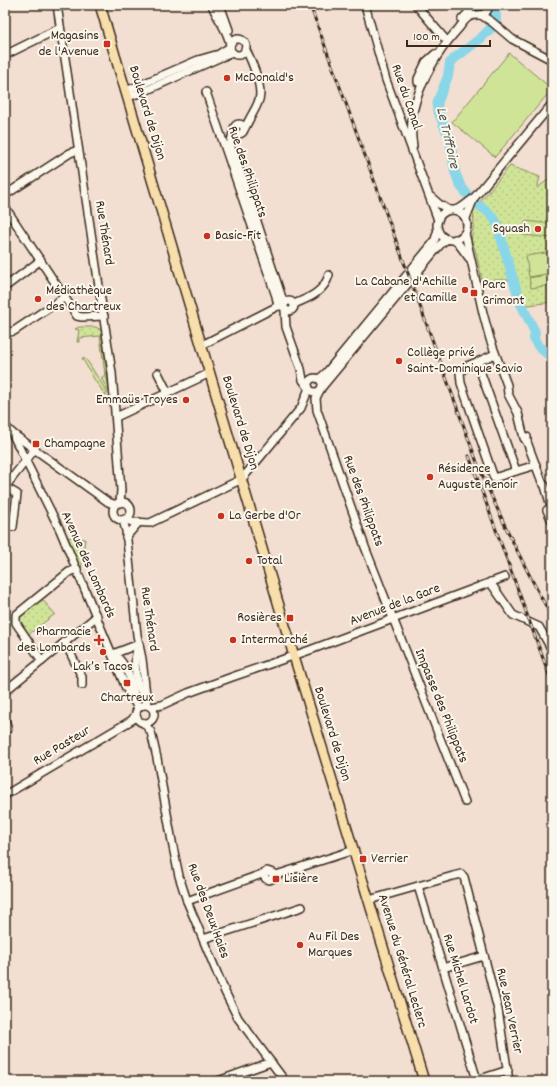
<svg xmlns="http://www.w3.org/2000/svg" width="557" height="1086" viewBox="0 0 557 1086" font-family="Dekko,sans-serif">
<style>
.grass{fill:url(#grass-dots);stroke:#86875b}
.pitch{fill:#d0e498;stroke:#86875b}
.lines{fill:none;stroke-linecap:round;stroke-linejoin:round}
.river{stroke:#8ad6e9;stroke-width:10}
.minor-casing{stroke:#3b2a1e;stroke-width:10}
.major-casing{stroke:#3b2a1e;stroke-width:12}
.minor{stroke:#fbf7ec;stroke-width:7}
.major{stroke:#f8deab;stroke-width:9}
.rail-casing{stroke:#3b2a1e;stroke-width:3}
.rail{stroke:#fbf7ec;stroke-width:1.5;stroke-dasharray:4.5;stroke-linecap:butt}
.poi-dot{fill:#c8321e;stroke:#fbf7ec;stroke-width:1.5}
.labels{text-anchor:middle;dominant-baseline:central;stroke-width:4;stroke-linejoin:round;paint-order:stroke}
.poi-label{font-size:14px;fill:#3b2a1e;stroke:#fbf7ec;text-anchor:start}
.street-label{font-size:14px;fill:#3b2a1e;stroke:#fbf7ec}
.water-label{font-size:15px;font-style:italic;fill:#4f5551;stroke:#fbf7ec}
</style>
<defs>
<pattern id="grass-dots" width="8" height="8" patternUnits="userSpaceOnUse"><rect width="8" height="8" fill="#d0e498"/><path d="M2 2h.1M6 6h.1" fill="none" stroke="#b4c483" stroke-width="1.8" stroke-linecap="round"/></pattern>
</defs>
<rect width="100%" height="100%" fill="#f2dfd1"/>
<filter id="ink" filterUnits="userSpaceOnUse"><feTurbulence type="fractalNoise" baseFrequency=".025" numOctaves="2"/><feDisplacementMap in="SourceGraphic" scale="8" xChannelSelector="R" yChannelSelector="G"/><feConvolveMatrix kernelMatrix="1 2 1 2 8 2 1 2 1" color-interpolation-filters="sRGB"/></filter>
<g filter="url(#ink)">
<g class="grass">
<polygon points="510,166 540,177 537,188 552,177 552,302 521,306 513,280 482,280 475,249 471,241 474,224 473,210"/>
<polygon points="79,327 96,327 101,330 109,392 101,378 105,375 100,336 79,338 79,342 77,342 79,330 75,329"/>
<polygon points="82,358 85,359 88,362 107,392 107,394 105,395 98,384 97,384"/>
<polygon points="66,537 85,539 81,570"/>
<polygon points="41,598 55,614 29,634 19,619 20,615"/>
</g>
<g class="pitch">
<polygon points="509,53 552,89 495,157 452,122"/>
<polygon points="525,221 552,224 552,238 523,235"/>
<polygon points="552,252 552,273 529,277 526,256"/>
<polygon points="552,274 552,285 531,288 529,278"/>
</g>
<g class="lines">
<g class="river">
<polyline points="495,5 496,19"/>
<polyline points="467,194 460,185 455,172 450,140 437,108 438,101 448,76 450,63 455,58 481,38 491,28"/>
<polyline points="480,206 487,211 496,221 520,302 535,332 534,339 538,346 552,358"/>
</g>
<g class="minor-casing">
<g id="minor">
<polyline points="57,5 112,373 121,490 120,503"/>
<path d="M212,5c5,14 16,25 18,40"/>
<polyline points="220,5 229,30"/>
<polyline points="365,5 386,80 438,220"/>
<polyline points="416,5 445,39"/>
<path d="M479,15c6,0 9,-4 10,-10"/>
<polyline points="481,15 492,22 512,39 552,60"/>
<polyline points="462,19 467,14 471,8"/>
<circle cx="238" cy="47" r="8"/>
<polyline points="5,55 60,28"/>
<polyline points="423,83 418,82 418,79 426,62 435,54"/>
<polyline points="126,91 198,60 219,54 230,47"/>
<polyline points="206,92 276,296 278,306"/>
<polyline points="128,97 145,91 221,57 233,53"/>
<circle cx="239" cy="129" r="5"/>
<path d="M245,128c12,-26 21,-26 10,-57 -3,-8 -5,-15 -10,-22"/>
<polyline points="234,129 230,145 246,188 284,304"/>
<path d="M413,146c-2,-12 -2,-23 0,-34 7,-31 25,-61 46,-84 3,-4 6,-9 10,-11 3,-2 6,-2 9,-2"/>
<polyline points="5,195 70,153 78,150"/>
<polyline points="431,197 439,204 449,210"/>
<polyline points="5,207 77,316 82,317 104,316"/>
<polyline points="455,210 462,207 474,198 552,104"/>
<circle cx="452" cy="225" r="15"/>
<polyline points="466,218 474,198"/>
<polyline points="465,233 483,313 490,339 507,385 508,394 518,413 524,438 527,442"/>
<polyline points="455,239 469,258"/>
<polyline points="5,287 41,260"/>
<circle cx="289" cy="306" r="5"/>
<path d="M294,304c15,-6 30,-12 35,-29"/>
<polyline points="285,310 286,327 301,369 303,380 308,387"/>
<polyline points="5,330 10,332 14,331 65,297"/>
<polyline points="202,345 278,306 282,306"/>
<polyline points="495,354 477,362 516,471 536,465"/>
<polyline points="477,362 467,366 460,372 461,383 494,478 516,471"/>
<polyline points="158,373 168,393"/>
<circle cx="315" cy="385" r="7"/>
<polyline points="319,379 326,373 434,242 438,230"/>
<polyline points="322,387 439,246 443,242 448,239"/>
<polyline points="320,390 316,398 317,410 365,547 465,802"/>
<polyline points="116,417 210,373"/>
<polyline points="5,426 12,433 108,502 116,505"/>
<polyline points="12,433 60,530 126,688 138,708"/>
<polyline points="527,437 527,442 542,482 545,486 550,503 552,514"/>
<polyline points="5,487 17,494 13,527 5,526"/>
<polyline points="5,487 35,449"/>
<circle cx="122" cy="511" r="9"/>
<polyline points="547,510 552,521"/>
<polyline points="125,519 132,522 150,523 242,479 301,408 309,388"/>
<polyline points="123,520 126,531 137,635 142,659 147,704"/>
<polyline points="126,537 139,522"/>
<polyline points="490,582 513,615 539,627 552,650"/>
<polyline points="65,642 82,677 82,685"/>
<path d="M139,644c-7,15 -4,43 7,55"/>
<path d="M113,654c14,8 19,29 22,45"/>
<polyline points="113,654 139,644"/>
<polyline points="42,661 16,623 16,615 69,572 77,569"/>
<polyline points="5,691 97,616"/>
<circle cx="145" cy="714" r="9"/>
<polyline points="151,707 162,705 188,693 232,677 310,650 505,577"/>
<polyline points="5,721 8,729"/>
<polyline points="144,723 151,732 157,758 173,847 179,876 187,901 225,992 238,1018 285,1081"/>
<polyline points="5,795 132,720 136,714"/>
<polyline points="273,876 273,873 267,871 265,873 264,876 266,879 269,880 272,879 273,876 354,850"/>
<polyline points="418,886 477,1080"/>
<polyline points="369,900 453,876 461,874 464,877 498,1010 509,1081"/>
<polyline points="187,901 265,873"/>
<polyline points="203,939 302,907"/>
<polyline points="443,968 484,956"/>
<polyline points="218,1081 271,1062"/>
<polyline points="474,1081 508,1070"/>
</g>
</g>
<g class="major-casing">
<polyline id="major" points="100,5 294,656 424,1081"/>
</g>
<use href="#minor" class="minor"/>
<use href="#major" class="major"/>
<g class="rail-casing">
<g id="rail">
<path d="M310,5l168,460c22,52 46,102 74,152"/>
<polyline points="469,456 552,683"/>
</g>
</g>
<use href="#rail" class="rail"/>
</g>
</g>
<g class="poi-dot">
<rect x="103" y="40" width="8" height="8" rx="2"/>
<circle cx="227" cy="78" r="4"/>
<circle cx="538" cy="229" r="4"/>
<circle cx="207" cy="236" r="4"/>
<circle cx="465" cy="290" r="4"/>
<rect x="470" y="289" width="8" height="8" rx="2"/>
<circle cx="38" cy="299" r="4"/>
<circle cx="399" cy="361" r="4"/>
<circle cx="186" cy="400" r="4"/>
<rect x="32" y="440" width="8" height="8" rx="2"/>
<circle cx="430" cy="477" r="4"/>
<circle cx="221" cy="516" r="4"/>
<circle cx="249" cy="561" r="4"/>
<rect x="286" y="614" width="8" height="8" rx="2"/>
<path d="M97 634h4v4h4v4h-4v4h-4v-4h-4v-4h4z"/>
<circle cx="233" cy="640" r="4"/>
<circle cx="103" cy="652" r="4"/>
<rect x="123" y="679" width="8" height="8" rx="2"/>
<rect x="359" y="855" width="8" height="8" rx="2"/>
<rect x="272" y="875" width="8" height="8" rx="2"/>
<circle cx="300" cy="945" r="4"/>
</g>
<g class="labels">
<g class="poi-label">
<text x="99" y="36" text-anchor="end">Magasins<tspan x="99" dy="16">de l'Avenue</tspan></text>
<text x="235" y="78">McDonald's</text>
<text x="530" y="229" text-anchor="end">Squash</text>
<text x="215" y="236">Basic-Fit</text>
<text x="457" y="282" text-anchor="end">La Cabane d'Achille<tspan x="457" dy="16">et Camille</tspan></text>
<text x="482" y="285">Parc<tspan x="482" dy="16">Grimont</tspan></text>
<text x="46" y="291">Médiathèque<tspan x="46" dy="16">des Chartreux</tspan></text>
<text x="407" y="353">Collège privé<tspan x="407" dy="16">Saint-Dominique Savio</tspan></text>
<text x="178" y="400" text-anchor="end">Emmaüs Troyes</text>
<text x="44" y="444">Champagne</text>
<text x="438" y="469">Résidence<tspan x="438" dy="16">Auguste Renoir</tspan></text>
<text x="229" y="516">La Gerbe d'Or</text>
<text x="257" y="561">Total</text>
<text x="282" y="618" text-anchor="end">Rosières</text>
<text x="91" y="632" text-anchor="end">Pharmacie<tspan x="91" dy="16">des Lombards</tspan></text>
<text x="241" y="640">Intermarché</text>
<text x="103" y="667" text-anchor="middle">Lak’s Tacos</text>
<text x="127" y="698" text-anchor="middle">Chartreux</text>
<text x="371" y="859">Verrier</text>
<text x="284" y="879">Lisière</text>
<text x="308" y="937">Au Fil Des<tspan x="308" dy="16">Marques</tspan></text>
</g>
<g class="street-label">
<text transform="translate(406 97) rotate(71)">Rue du Canal</text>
<text transform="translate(147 113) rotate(73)">Boulevard de Dijon</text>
<text transform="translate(247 172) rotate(71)">Rue des Philippats</text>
<text transform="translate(104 233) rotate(81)">Rue Thénard</text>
<text transform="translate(240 423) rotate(73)">Boulevard de Dijon</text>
<text transform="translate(363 501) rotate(70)">Rue des Philippats</text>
<text transform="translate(88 565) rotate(66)">Avenue des Lombards</text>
<text transform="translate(395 605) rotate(-21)">Avenue de la Gare</text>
<text transform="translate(149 619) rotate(82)">Rue Thénard</text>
<text transform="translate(441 706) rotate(68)">Impasse des Philippats</text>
<text transform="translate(332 734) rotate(73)">Boulevard de Dijon</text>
<text transform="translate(62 746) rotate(-31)">Rue Pasteur</text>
<text transform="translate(208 911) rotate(70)">Rue des Deux Haies</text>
<text transform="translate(402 961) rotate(73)">Avenue du Général Leclerc</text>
<text transform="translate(460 979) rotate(73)">Rue Michel Lardot</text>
<text transform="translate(509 1011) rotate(78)">Rue Jean Verrier</text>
</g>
<g class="water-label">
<text transform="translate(447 138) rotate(77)">Le Triffoire</text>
</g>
</g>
<rect width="557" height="1086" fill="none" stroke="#fbf7ec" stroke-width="20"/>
<rect x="10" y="10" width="537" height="1066" fill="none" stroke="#3b2a1e" stroke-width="1.5" filter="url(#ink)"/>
<path d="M407 40v6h83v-6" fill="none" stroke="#3b2a1e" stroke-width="2"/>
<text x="413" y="40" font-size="12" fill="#3b2a1e" stroke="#fbf7ec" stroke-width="3" paint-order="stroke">100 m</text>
</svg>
